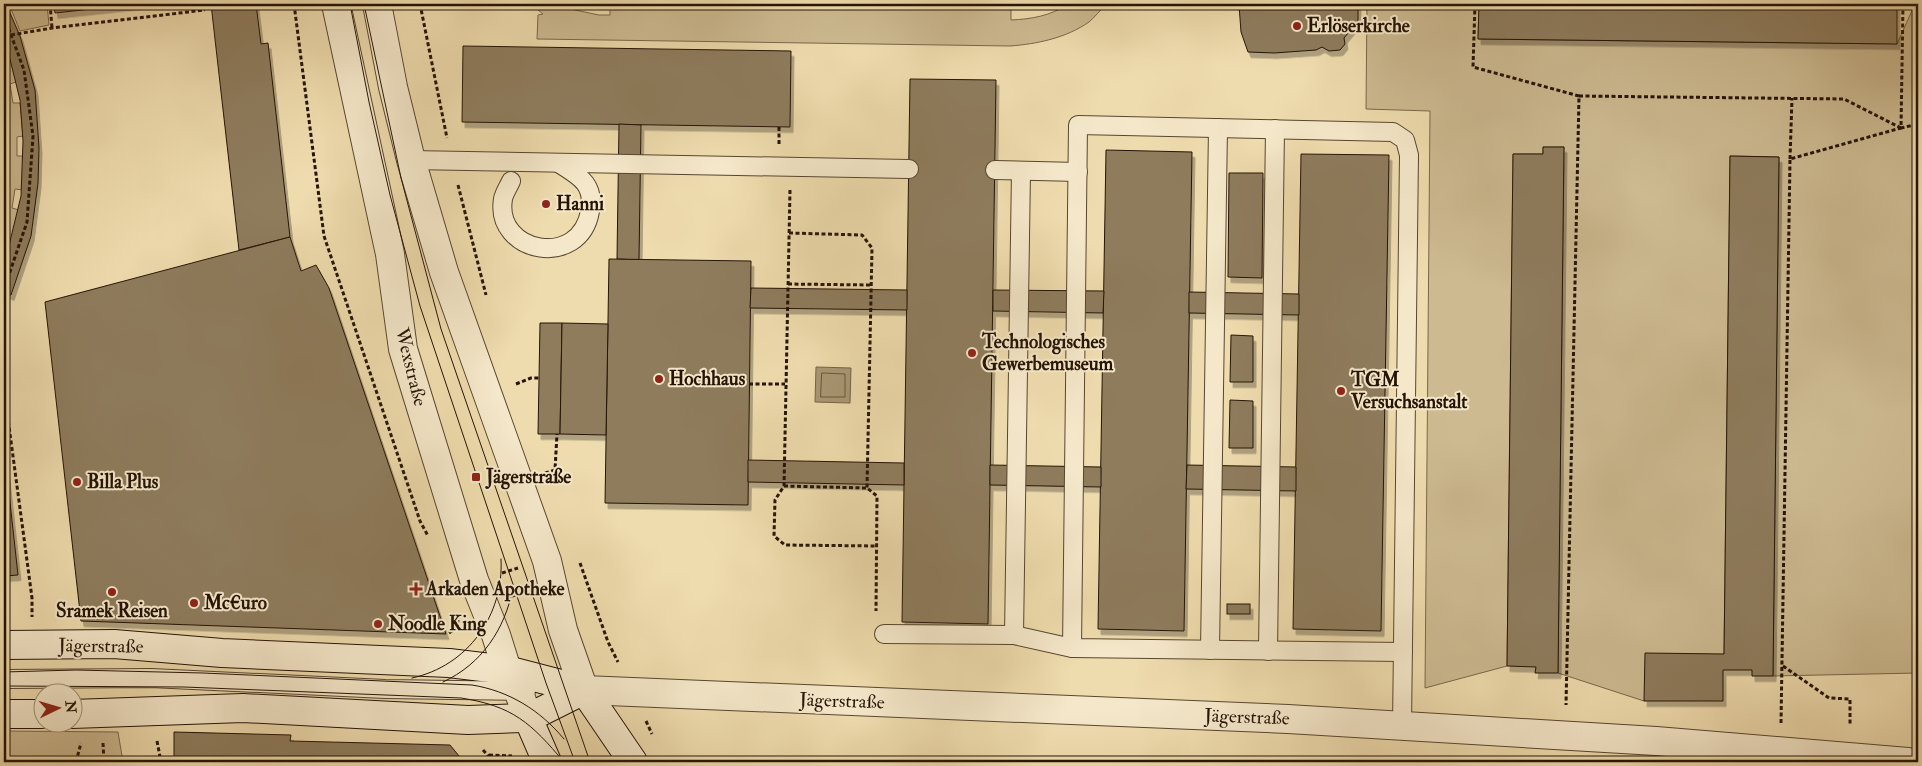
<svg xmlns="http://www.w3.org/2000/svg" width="1922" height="766" viewBox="0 0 1922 766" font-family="'IM FELL Double Pica',serif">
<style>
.green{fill:#cdba91;stroke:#79674b}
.water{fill:#aa9875;stroke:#756348}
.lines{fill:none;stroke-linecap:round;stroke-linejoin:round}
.shore{stroke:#68563d;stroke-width:1}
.building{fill:#8e7c5d;stroke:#251405;filter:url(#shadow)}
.service-casing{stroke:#58462f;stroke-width:20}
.tertiary-casing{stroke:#58462f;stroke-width:30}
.secondary-casing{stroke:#251405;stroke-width:30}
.path{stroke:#251405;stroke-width:3;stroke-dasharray:4 2.5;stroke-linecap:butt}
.service{stroke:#f5e8ca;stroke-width:18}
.tertiary{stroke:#f5e8ca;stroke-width:28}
.secondary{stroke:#f5e8ca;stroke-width:28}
.tram{stroke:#251405;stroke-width:1}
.poi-dot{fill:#8f2418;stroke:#f5e8ca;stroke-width:2}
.labels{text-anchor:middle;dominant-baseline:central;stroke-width:4;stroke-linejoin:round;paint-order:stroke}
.poi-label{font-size:19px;font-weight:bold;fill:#251405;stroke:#f5e8ca;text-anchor:start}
.street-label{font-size:19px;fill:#251405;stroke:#f5e8ca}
</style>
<defs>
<filter id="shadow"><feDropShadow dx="3" dy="5.5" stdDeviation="0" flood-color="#0004"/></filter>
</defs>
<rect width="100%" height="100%" fill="#efdcae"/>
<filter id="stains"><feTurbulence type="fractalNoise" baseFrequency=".004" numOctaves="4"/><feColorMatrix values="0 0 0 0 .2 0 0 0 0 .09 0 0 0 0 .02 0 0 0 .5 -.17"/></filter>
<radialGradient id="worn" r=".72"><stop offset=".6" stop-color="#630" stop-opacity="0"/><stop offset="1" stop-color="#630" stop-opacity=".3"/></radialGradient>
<g class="green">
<polygon points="9,4 47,4 49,25 20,31"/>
<path d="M531,4h32l12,6 24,5h11v-11h401v16c21,-1 38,-4 56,-15l-34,-1h92v1h-19c-6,5 -11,12 -17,17 -23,16 -52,22 -79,24l-473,-7 1,-24 5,-1z"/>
<polygon points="1367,4 1479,4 1478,39 1897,44 1915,4 1918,4 1918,673 1773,676 1779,157 1730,156 1724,654 1644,701 1558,673 1564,147 1543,147 1543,154 1513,154 1507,666 1425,688 1430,111 1366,109"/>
<polygon points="8,50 16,82 10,84 13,103 20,103 23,136 17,137 17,156 24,156 23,190 15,189 12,208 19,210 12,243 5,242 4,245 4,51"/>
<polygon points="4,731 118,732 123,762 4,762"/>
</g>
<polygon class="water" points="816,367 851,368 850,403 815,402"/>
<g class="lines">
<polygon class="shore" points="822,373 845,374 845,397 821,397"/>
</g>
<g class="building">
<polygon points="4,4 6,4 20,36 35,90 39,148 38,183 31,236 11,295 4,292 4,266 21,196 23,141 20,100 7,47 4,39"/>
<polygon points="54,4 138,4 55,13"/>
<polygon points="211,4 256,4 261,44 268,43 290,237 239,250"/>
<polygon points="1234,4 1358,4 1358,21 1344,38 1345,44 1340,50 1329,51 1322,47 1316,50 1274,53 1248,52 1241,32 1239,5"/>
<polygon points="1479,4 1897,4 1897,44 1478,39"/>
<polygon points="463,46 791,51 790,127 462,122"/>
<polygon points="910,79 996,80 988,624 902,622"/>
<polygon points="619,124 641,125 639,260 617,259"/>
<polygon points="1543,147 1564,147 1558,673 1535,673 1536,667 1507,666 1513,154 1543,154"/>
<polygon points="1106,150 1192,152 1184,631 1098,629"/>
<polygon points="1301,154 1389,155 1381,631 1293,629"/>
<polygon points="1730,156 1779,157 1773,676 1752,676 1752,670 1723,670 1723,701 1644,701 1645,653 1724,654"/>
<polygon points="1229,173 1263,173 1262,278 1228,277"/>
<polygon points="290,237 301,271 316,265 329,288 446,634 81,621 45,302"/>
<polygon points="609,259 751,261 748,505 605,503"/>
<polygon points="751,288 907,290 907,310 750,308"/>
<polygon points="993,290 1104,291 1103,313 993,311"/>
<polygon points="1189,292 1299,294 1299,315 1189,313"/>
<polygon points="540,323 562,323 560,434 538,434"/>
<polygon points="562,323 608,324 606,435 560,434"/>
<polygon points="1231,335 1253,336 1253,382 1230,382"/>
<polygon points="1230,400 1253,401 1253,448 1229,448"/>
<polygon points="4,448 18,575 4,576"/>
<polygon points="748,460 904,463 904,485 748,482"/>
<polygon points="990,465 1101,467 1101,487 990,485"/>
<polygon points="1187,465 1296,467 1296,491 1186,489"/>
<rect x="1227" y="604" width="23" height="10"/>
<polygon points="174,732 291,735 290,741 450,745 464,762 174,762"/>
</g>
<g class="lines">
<g class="service-casing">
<g id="service">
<polyline points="411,160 909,169"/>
<polyline points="995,170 1078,172"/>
<path d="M511,181c-2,5 -7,12 -8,18 -9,54 77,71 87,12 5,-27 -11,-35 -30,-47"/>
<polyline points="884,634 1014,635 1072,648 1403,652"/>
<polyline points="1014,635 1021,171"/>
<polyline points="1072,648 1078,125 1393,132 1405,140 1409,155 1402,726"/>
<polyline points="1210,650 1218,128"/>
<polyline points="1268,651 1275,129"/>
<polyline points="4,679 151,678 385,689 526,691"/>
</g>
</g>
<g class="tertiary-casing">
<g id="tertiary">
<polyline points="336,4 390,254 403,349 474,580 496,635 507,670 518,690 528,718"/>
<polyline points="377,4 393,87 411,160 444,272 547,561 563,630 584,690 1288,719 1656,741 1908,762"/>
</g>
</g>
<g class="secondary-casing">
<g id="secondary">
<polyline points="4,645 114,644 222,653 449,663 507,670 584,690"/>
<polyline points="584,690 633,762"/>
<polyline points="4,714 42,714"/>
<polyline points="72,714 243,708 468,720 522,718 538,713 584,690"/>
<polyline points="528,718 547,762"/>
</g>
</g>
<g class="path">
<polyline points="50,4 52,28"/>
<polyline points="294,4 324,236 420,521 428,536"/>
<polyline points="420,4 447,138"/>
<polyline points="1475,4 1473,67 1579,96 1566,705"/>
<polyline points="1903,4 1901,128 1918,124"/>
<polyline points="4,16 24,70 33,136 27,222 4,289"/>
<polyline points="11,35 52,28 205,10"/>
<polyline points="1579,96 1844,99 1901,128"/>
<polyline points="779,127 779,144"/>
<polyline points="1790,159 1792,98"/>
<polyline points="458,185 486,295"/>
<polyline points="790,190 784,486 775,500 774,536 785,545 877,546"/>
<polyline points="789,233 862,235 872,248 867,488"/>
<polyline points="788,284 871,285"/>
<polyline points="516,384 531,378 539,378"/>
<polyline points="749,384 785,384"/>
<polyline points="4,389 32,598 32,617"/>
<polyline points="545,473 555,470 557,434"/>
<polyline points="784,486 867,488 877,496 876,611"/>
<polyline points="580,563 608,642 618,662"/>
<polyline points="502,573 518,568"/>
<polyline points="512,596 526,592"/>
<polyline points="449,633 457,627 458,620"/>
<polyline points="1783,666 1829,698 1850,699 1850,726"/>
<polyline points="646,721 652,734"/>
<polyline points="1781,723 1790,159 1901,128"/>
<polyline points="157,741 161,762"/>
<polyline points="103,743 104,762"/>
<polyline points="483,750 494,762"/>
<polyline points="489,755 512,756"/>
<polyline points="576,761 586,762"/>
<polyline points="76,762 81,743"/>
</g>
<use href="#service" class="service"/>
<use href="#tertiary" class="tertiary"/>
<use href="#secondary" class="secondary"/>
<g class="tram">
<polyline points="350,4 369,102 390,195 420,306 546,683 575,762"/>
<polyline points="364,4 401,178 441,329 590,762"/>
<path d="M4,672l72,-2 127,3 269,12c37,6 68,25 92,54"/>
<path d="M412,678c56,-12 92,-63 89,-119"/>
<path d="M443,682c39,-18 62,-53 70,-94"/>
<path d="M4,686l180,1 277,11c52,8 70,25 103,64"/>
</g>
</g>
<g class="poi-dot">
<circle cx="1297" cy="26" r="5"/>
<circle cx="546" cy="204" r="5"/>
<circle cx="972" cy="353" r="5"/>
<circle cx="659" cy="379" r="5"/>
<circle cx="1341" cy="391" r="5"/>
<rect x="471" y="472" width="10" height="10" rx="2.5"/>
<circle cx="77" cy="482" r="5"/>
<path d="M413.5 581.5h5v5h5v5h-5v5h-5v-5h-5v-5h5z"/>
<circle cx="112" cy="592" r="5"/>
<circle cx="194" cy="603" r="5"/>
<circle cx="378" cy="624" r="5"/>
</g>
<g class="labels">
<g class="poi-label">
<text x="1307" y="26">Erlöserkirche</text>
<text x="556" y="204">Hanni</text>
<text x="982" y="342">Technologisches<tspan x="982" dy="22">Gewerbemuseum</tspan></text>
<text x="669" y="379">Hochhaus</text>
<text x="1351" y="380">TGM<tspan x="1351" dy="22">Versuchsanstalt</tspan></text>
<text x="486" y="477">Jägerstraße</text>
<text x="87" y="482">Billa Plus</text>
<text x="426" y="589">Arkaden Apotheke</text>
<text x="204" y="603">Mc€uro</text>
<text x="112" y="611" text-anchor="middle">Sramek Reisen</text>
<text x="388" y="624">Noodle King</text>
</g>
<g class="street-label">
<text transform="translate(411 367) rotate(76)">Wexstraße</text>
<text transform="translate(101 646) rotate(1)">Jägerstraße</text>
<text transform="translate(842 701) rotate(2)">Jägerstraße</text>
<text transform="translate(1247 717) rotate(2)">Jägerstraße</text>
</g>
</g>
<rect width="1922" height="766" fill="none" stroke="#efdcae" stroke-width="20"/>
<rect x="5" y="5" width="1912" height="756" fill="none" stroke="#251405" stroke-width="2.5"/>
<rect x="10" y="10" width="1902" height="746" fill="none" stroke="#251405"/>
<g transform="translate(58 708) rotate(85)"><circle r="24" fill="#f5e8ca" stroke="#a2937b"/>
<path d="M0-4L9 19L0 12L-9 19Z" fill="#8f2418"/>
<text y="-8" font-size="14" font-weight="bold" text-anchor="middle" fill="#251405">N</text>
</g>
<rect width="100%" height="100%" filter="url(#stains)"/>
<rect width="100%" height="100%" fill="url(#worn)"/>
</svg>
